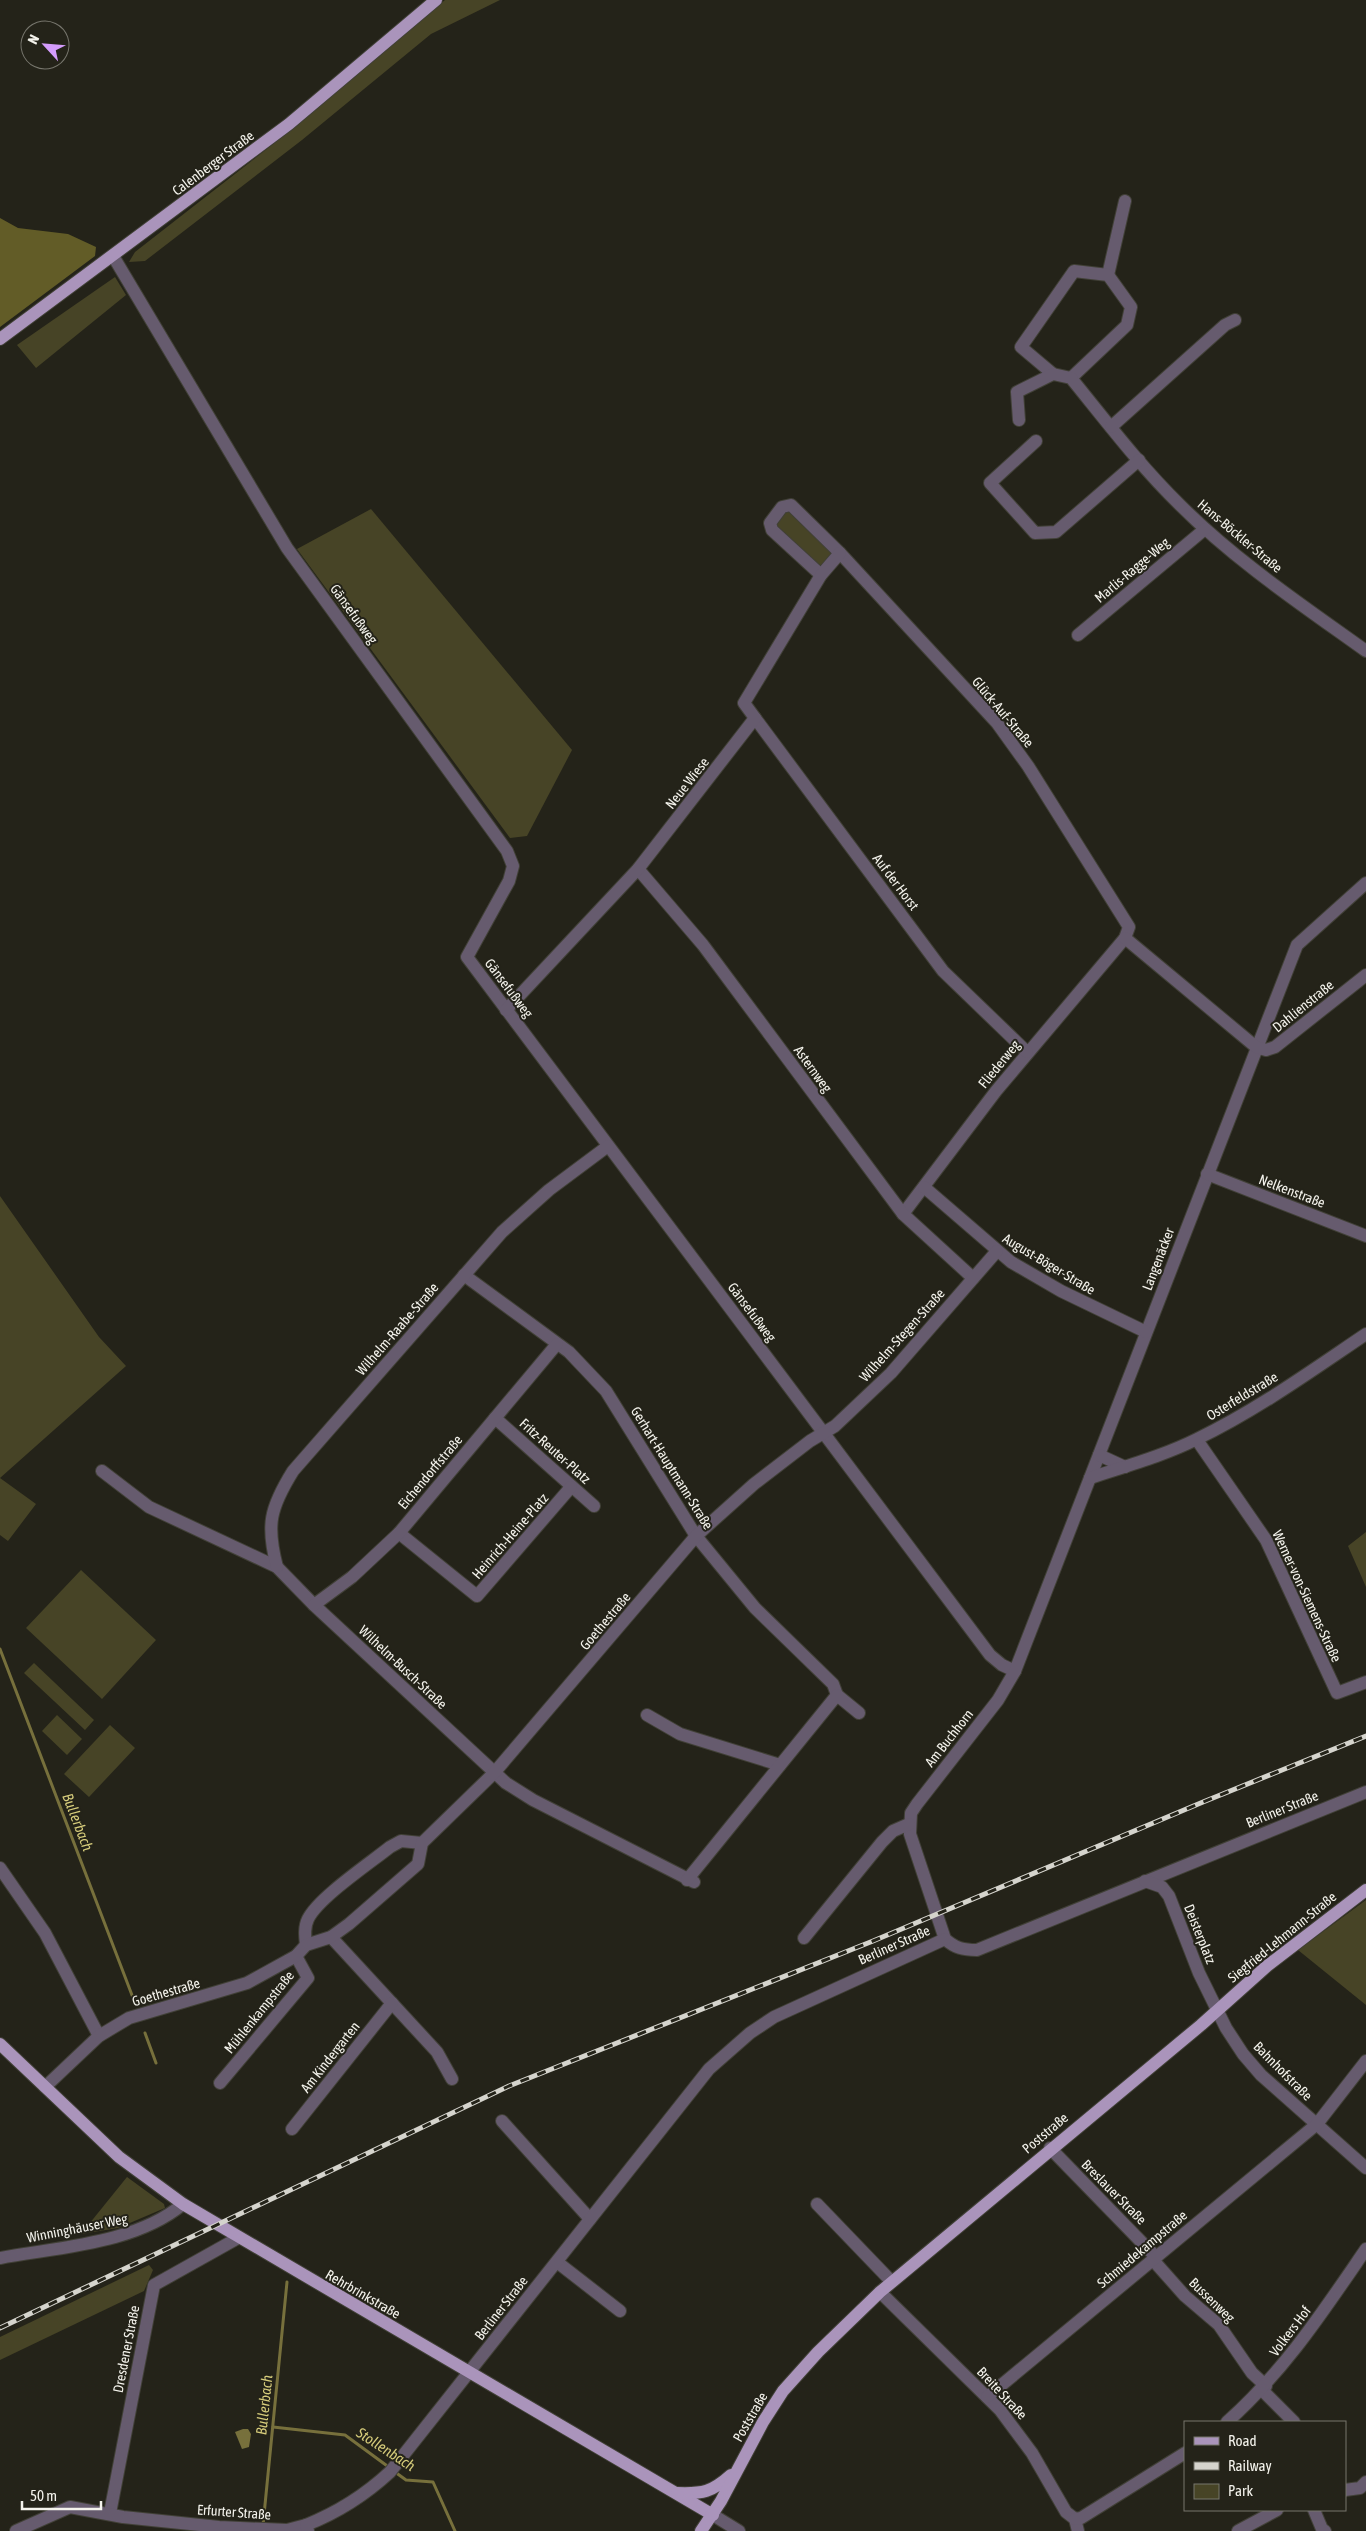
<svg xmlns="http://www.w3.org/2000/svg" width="1366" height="2531" viewBox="0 0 1366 2531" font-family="'Asap Condensed',sans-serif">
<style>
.green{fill:#474426}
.forest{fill:#625c27}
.water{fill:#77703c}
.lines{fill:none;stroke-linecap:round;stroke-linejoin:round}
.stream{stroke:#77703c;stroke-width:3}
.minor-casing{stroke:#414037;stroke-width:14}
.major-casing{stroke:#414037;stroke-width:14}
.minor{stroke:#665b6e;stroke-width:12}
.major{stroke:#aa94bb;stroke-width:12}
.rail-casing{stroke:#d5d4cd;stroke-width:5}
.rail{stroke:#242319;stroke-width:3;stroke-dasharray:9;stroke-linecap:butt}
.labels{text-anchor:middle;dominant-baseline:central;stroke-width:4;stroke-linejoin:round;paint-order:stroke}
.street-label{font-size:14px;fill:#f4f3ec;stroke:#242319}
.water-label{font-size:15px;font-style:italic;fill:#d6cc7b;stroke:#242319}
</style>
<rect width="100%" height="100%" fill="#242319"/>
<g class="green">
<polygon points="445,0 500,0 431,34 302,140 145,261 129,262 135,252 286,134"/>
<polygon points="115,277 126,295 36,368 17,345"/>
<polygon points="791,505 840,553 821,575 772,530"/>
<polygon points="371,509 572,750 527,836 510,838 297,549"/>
<polygon points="0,1196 99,1337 126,1366 0,1478 36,1504 8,1541 0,1535"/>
<polygon points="1366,1532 1366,1587 1348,1546"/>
<polygon points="81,1570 156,1640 102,1699 26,1628"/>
<polygon points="34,1663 94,1720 85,1730 24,1673"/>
<polygon points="57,1715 82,1739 67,1755 42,1731"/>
<polygon points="110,1725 135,1748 89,1797 64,1774"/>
<polygon points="1366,1900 1366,2005 1298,1950"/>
<polygon points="127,2177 164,2204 165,2208 118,2228 81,2234"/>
<polygon points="149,2265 153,2270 144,2291 0,2360 0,2337"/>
</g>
<polygon class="forest" points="0,218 18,228 68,234 96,247 95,256 0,327"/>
<polygon class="water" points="243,2429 248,2429 251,2434 249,2447 242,2449 235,2432"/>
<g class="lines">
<g class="stream">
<polyline points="0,1649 135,2003"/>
<polyline points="145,2033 156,2063"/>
<polyline points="273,2427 345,2435 390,2468"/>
<polyline points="395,2472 406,2480 433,2482 455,2531"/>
<polyline points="263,2525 287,2282"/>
</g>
<g class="minor-casing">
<g id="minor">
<polyline points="113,256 287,548 507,851 513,866 509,881 467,957 990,1655 1002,1665 1015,1671"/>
<polyline points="1108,275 1125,201"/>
<polyline points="1053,374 1021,347 1074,271 1108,275 1131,307 1127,325 1071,378"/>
<path d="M1019,420l-2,-28 36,-18 18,4c35,43 69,88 109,127 56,56 122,100 186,146"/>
<polyline points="1111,427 1225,325 1235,320"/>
<polyline points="1036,441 990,483 1035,533 1056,532 1139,460"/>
<polyline points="821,575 772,530 770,523 782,507 791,505 840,553 997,723 1028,766 1129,927 1125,938 996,1091 903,1214"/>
<polyline points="1078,635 1205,529"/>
<polyline points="755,718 943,971 1027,1052"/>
<polyline points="638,869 703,945 903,1214 973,1278"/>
<path d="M1366,883l-69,62 -282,726 -17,29 -81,104 -6,9 -1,21 35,105c10,9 18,11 32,11l389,-158"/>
<polyline points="1125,938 1256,1047 1266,1050 1275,1047 1366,975"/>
<polyline points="506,1010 638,869 755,718 744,703 821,575 840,553"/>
<polyline points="1207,1174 1366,1236"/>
<polyline points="924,1187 1011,1262 1061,1291 1146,1332"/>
<polyline points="464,1275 569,1352 606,1391 696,1536 755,1608 833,1684 837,1695"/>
<polyline points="495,1418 594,1506"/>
<polyline points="1197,1440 1266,1540 1337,1693 1366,1682"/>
<polyline points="1099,1455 1125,1467"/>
<polyline points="102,1471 149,1507 277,1567 314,1605 506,1783 533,1800 694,1882"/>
<path d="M1090,1478c36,-12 73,-22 107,-39 60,-29 114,-68 169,-105"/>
<polyline points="399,1533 477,1596 571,1487"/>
<path d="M277,1567c-11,-42 -7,-59 16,-96l209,-239 47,-42 59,-44"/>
<polyline points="314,1605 352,1577 399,1533 557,1344"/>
<polyline points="647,1715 680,1734 780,1765"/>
<polyline points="0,1868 45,1933 99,2036"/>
<polyline points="687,1880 837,1695 859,1713"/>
<polyline points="1145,1881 1162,1887 1169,1896 1199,1973 1226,2028 1243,2054 1261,2075 1366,2168"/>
<polyline points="331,1937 437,2052 452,2079"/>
<polyline points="804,1938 882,1842 893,1831 909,1824"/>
<path d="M306,1945c-1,-9 -2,-18 2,-26 10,-21 62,-56 82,-72l11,-6 21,2"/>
<polyline points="220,2083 308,1978 296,1956"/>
<polyline points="45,2087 99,2036 129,2018 247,1983 296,1956 306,1945 331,1937 349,1924 418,1864 422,1843 494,1773 696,1536 754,1484 810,1441 835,1426 891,1373 997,1251"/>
<polyline points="502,2121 590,2219"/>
<polyline points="292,2129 392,2003"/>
<polyline points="1050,2148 1156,2257"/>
<polyline points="817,2204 891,2281"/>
<path d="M0,2258c59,-11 135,-14 183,-54"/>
<polyline points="1153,2260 1185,2296 1219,2325 1252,2373 1266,2386"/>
<polyline points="557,2262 620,2311"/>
<polyline points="880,2292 1000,2410 1032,2453 1066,2512 1075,2519 1078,2531"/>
<polyline points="1262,2390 1294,2422"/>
<polyline points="987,2397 1317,2124 1366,2061"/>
<path d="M1227,2422c58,-52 95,-109 139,-173"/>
<polyline points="1345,2490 1360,2488 1366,2482"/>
<polyline points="1314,2510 1322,2529 1325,2531"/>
<polyline points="110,2513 154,2285 238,2238"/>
<polyline points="713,2515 739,2531"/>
<polyline points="1075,2519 1081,2518 1185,2453"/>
<polyline points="16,2531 70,2507 123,2517 219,2527 287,2530 306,2525"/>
<path d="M308,2531l-2,-6c33,-13 58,-29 84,-53l319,-403 41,-36 24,-16 171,-78"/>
<polyline points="1238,2531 1277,2510"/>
</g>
</g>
<g class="major-casing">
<g id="major">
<polyline points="0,339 289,124 436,0"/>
<polyline points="0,2044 119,2157 183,2204 713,2515"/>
<path d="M677,2493c26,1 35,-1 54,-18"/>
<polyline points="701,2531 721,2501 763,2422 783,2391 818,2352 880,2292 1201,2025 1267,1966 1366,1890"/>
</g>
</g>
<use href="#minor" class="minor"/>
<use href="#major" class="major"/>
<g class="rail-casing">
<polyline id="rail" points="0,2328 509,2086 873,1941 1203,1802 1366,1736"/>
</g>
<use href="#rail" class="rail"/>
</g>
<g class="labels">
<g class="street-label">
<text transform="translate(213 163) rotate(-37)">Calenberger Straße</text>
<text transform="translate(1240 536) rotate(40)">Hans-Böckler-Straße</text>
<text transform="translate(1132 570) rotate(-40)">Marlis-Ragge-Weg</text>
<text transform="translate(354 614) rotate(54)">Gänsefußweg</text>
<text transform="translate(1003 712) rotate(50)">Glück-Auf-Straße</text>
<text transform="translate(687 783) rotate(-52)">Neue Wiese</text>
<text transform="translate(896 882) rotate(53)">Auf der Horst</text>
<text transform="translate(509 988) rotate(53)">Gänsefußweg</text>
<text transform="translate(1303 1006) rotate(-39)">Dahlienstraße</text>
<text transform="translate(999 1064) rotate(-51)">Fliederweg</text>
<text transform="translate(813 1069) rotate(54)">Asternweg</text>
<text transform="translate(1292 1191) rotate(21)">Nelkenstraße</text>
<text transform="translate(1158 1259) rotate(-69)">Langenäcker</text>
<text transform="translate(1049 1264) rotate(31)">August-Böger-Straße</text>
<text transform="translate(752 1312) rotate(53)">Gänsefußweg</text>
<text transform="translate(397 1329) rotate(-49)">Wilhelm-Raabe-Straße</text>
<text transform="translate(902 1335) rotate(-48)">Wilhelm-Stegen-Straße</text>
<text transform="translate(1242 1396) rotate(-31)">Osterfeldstraße</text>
<text transform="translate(555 1451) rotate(42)">Fritz-Reuter-Platz</text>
<text transform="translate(672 1468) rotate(58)">Gerhart-Hauptmann-Straße</text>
<text transform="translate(430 1472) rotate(-50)">Eichendorffstraße</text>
<text transform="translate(510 1536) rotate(-49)">Heinrich-Heine-Platz</text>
<text transform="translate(1307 1596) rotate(65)">Werner-von-Siemens-Straße</text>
<text transform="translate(605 1621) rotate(-50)">Goethestraße</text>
<text transform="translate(403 1667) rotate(43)">Wilhelm-Busch-Straße</text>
<text transform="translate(949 1738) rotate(-52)">Am Buchhorn</text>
<text transform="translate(1282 1809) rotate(-22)">Berliner Straße</text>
<text transform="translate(1200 1934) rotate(68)">Deisterplatz</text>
<text transform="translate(1282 1937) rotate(-39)">Siegfried-Lehmann-Straße</text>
<text transform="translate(894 1945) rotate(-24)">Berliner Straße</text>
<text transform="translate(166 1992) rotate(-16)">Goethestraße</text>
<text transform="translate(259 2012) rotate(-51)">Mühlenkampstraße</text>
<text transform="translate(330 2057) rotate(-52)">Am Kindergarten</text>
<text transform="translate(1283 2071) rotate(45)">Bahnhofstraße</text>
<text transform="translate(1045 2133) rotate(-40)">Poststraße</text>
<text transform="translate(1114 2192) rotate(45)">Breslauer Straße</text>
<text transform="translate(77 2228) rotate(-11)">Winninghäuser Weg</text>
<text transform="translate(1142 2249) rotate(-40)">Schmiedekampstraße</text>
<text transform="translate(363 2294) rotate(30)">Rehrbrinkstraße</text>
<text transform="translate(1212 2300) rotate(44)">Bussenweg</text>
<text transform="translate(501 2308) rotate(-52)">Berliner Straße</text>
<text transform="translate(1290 2331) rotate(-53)">Volkers Hof</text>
<text transform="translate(126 2349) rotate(-79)">Dresdener Straße</text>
<text transform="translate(1002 2393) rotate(47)">Breite Straße</text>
<text transform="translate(750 2417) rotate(-60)">Poststraße</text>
<text transform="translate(234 2512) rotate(4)">Erfurter Straße</text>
</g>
<g class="water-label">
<text transform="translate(78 1822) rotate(69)">Bullerbach</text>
<text transform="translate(264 2405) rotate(-84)">Bullerbach</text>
<text transform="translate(386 2449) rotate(33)">Stollenbach</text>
</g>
</g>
<rect x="1184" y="2421" width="162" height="90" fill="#242319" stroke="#77766d"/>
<rect x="1194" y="2437" width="25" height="8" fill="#aa94bb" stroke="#77766d"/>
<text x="1228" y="2446" font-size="15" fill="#f4f3ec">Road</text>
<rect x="1194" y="2462" width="25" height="8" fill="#d5d4cd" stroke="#77766d"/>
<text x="1228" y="2471" font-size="15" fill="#f4f3ec">Railway</text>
<rect x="1194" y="2484" width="25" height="15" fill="#474426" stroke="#77766d"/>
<text x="1228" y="2496" font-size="15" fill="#f4f3ec">Park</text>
<g transform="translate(45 45) rotate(296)"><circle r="24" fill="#242319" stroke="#77766d"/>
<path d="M0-4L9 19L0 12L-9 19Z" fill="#d49cfc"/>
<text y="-8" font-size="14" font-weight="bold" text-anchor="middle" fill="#f4f3ec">N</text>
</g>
<path d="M22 2501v8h79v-8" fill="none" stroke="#f4f3ec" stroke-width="2.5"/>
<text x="30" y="2501" font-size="15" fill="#f4f3ec" stroke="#242319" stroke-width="4" paint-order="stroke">50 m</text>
</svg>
